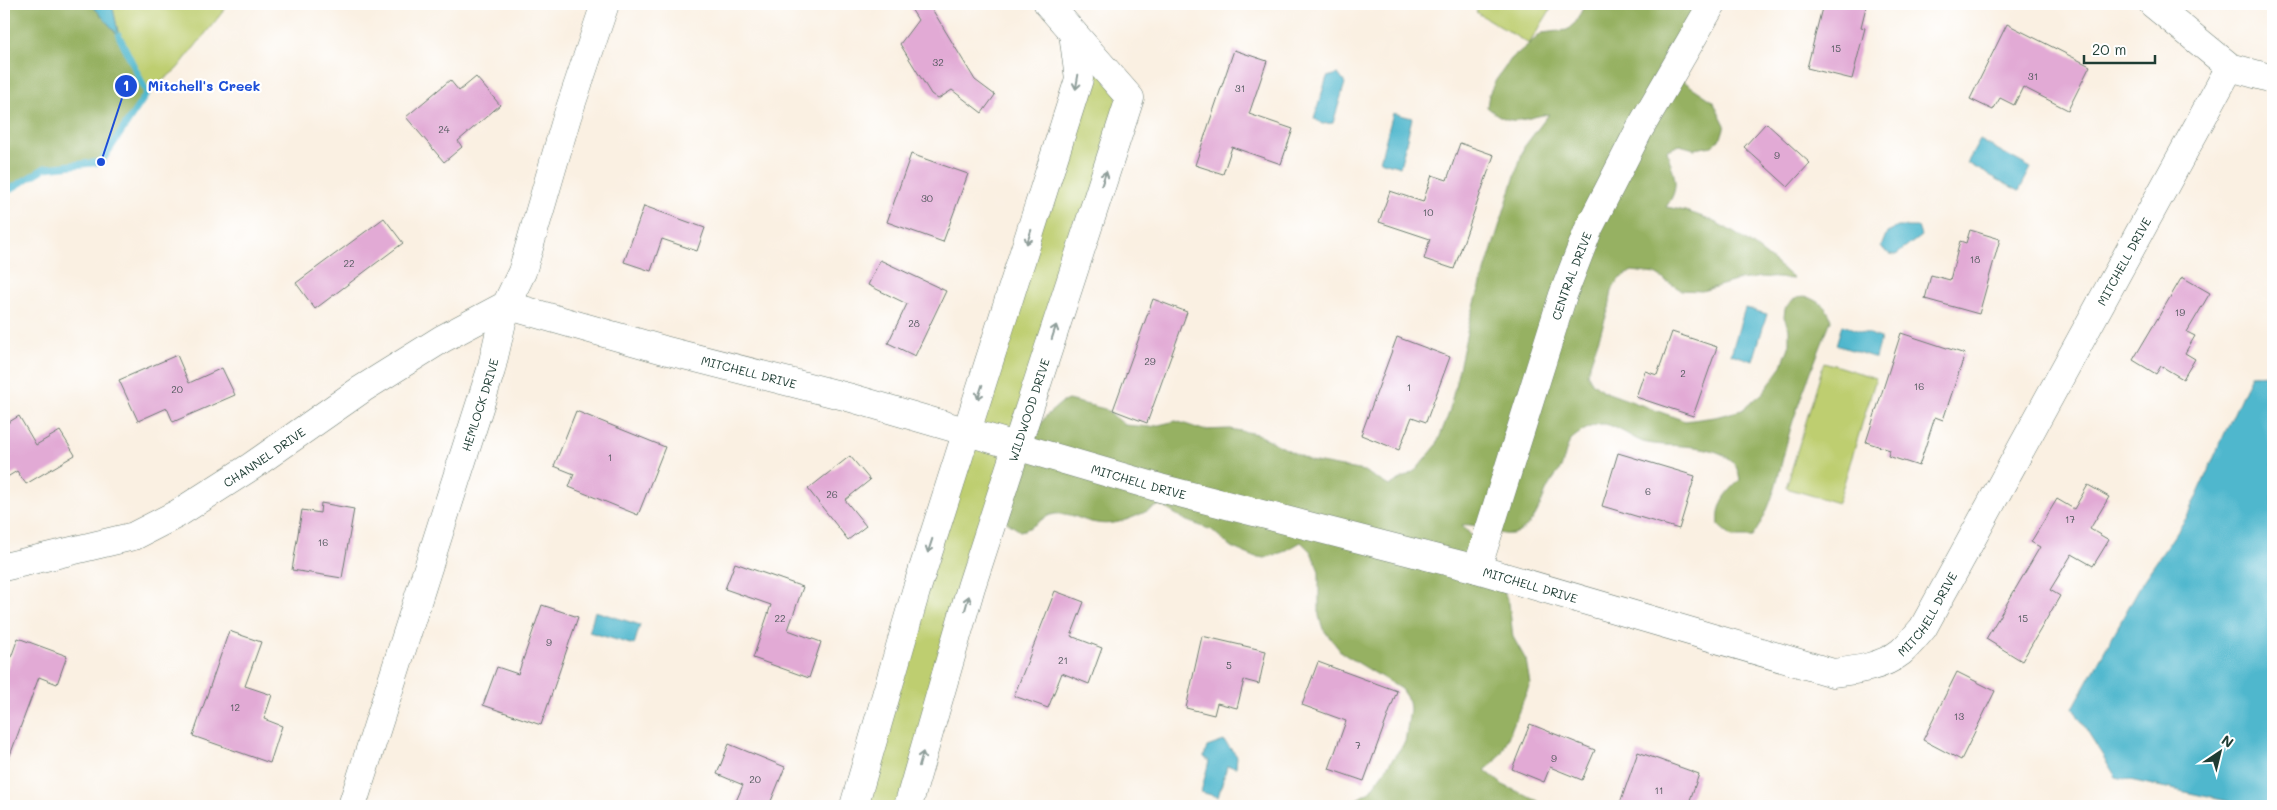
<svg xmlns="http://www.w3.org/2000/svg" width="2277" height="810" viewBox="0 0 2277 810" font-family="Mali,sans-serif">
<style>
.green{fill:#bece70;stroke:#6e8652}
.forest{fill:#96b162;stroke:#5a774b}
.water{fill:#4fb7cd;stroke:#377a80}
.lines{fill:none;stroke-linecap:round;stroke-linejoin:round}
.stream{stroke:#4fb7cd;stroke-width:7}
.building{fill:#e2aad5}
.minor-casing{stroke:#6c7c71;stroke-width:29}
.minor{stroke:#fff;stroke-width:28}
.oneway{stroke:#8f9e9a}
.labels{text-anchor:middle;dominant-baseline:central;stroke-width:4.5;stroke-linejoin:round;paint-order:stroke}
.number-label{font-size:10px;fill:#50585c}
.street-label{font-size:12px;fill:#1f3d34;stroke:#fff}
.leader{fill:none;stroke:#1d4ed8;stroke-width:2}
.callout-dot{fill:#1d4ed8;stroke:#fff;stroke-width:2}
.mark-label{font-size:15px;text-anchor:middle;font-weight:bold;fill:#fff}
.callout-label{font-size:14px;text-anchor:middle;font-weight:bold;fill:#1d4ed8;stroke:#fff;stroke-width:4.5;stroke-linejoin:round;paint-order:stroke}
</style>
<rect width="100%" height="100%" fill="#fff"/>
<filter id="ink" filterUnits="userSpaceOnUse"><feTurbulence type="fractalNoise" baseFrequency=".02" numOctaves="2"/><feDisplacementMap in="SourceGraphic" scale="10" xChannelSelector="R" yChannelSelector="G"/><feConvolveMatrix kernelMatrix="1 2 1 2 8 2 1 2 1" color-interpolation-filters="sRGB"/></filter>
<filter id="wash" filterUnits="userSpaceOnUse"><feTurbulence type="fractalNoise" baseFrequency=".0096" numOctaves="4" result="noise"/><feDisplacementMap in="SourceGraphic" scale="20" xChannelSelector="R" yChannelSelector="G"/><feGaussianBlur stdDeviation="1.12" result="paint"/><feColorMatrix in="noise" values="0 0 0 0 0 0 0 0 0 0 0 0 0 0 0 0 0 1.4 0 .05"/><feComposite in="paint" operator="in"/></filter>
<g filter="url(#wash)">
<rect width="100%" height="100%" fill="#faf0e2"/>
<g class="green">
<polygon points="112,4 229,4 177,69 147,93 119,36"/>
<polygon points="1481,4 1554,4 1529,44 1476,12"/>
<polygon points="1073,33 1130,98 908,806 854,806 1079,79"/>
<polygon points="1824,362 1876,378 1838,503 1786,488"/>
</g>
<g class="forest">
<polygon points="4,4 91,4 119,36 147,93 101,162 45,168 4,193"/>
<path d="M1585,4h122l-35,61 14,18 27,18 12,24 -4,13 -9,8 -18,3 -14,-4 -13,5c5,24 16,34 -1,57 52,8 89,38 128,72l-32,-2 -23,3 -37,11 -21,-1 -26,-16 -23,-3 -13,8 -7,11 -3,18 -22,65 5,9 11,9 82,30 30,-4 27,-7 21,-17 18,-25 8,-21v-18l-5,-12 1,-8c2,-3 5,-7 8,-9 15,-9 36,5 38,20 -13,34 -27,67 -38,101 -13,40 -16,81 -41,116h-20l-13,-11c-2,-21 5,-31 21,-46 -4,-43 -69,-30 -97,-38 -11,-4 -27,-16 -38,-18 -11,-1 -23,7 -31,13 -8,6 -9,22 -13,31 -4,7 -9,12 -13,19 -7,14 -11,32 -24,42 -20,15 -41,-7 -62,-4l15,17 32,61 4,34 13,23 4,24 -27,66 -8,12 -10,8 18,15 35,16 5,5h-206l13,-3 19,-11 36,-50 5,-32 -1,-9 -8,-12 -59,-36 -19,-24 -4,-13v-45l-8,-19 -10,-10 -18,10 -18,6 -13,-2 -21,-9 -19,-17 -25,-9 -27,-16c-20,9 -42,22 -63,18 -17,-2 -24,-11 -42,-9 -14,2 -19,14 -35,17l-18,-12 27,-79 17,-24 15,-13 7,-3 37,9 20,16 25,2 26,-6 27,9 27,-1 27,5 53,27 54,10 25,15 27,-16 20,-24 13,-33 21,-94 54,-172 25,-33c-28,4 -36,15 -62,-7l2,-13 7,-14 15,-21 31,-26 25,-3 9,-8z"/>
</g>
<g class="water">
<polygon points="91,4 112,4 119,36"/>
<polygon points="1338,74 1345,83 1333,123 1322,124 1314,118 1327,77"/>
<polygon points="1393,113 1412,118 1400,167 1380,161"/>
<polygon points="1980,140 2031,168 2019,191 1967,163"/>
<polygon points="1898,227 1918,227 1921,236 1896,255 1889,254 1881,247 1887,232"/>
<polygon points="1745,308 1767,314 1753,361 1731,354"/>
<polygon points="1842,325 1881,338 1876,358 1836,345"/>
<polygon points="2273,374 2273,806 2250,806 2116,777 2073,708 2143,581 2187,517 2251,375"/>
<polygon points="595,611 640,625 634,645 589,632"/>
<polygon points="1224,741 1237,756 1236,767 1227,766 1218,797 1201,792 1209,761 1204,757 1207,747"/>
</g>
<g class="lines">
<polyline class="stream" points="4,193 45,168 101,162 147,93 119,36"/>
</g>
<g id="blocks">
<g class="building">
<polygon points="908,4 929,4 975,80 995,95 982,113 952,90 938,99 931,94 900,44 918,20"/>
<polygon points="1823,4 1854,4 1866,7 1861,27 1865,28 1852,79 1807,68"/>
<polygon points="2007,24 2090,66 2068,110 2023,87 2014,105 2000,98 1993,110 1970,99"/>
<polygon points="1234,50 1267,61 1249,114 1293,129 1281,164 1232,147 1223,174 1195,165"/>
<polygon points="476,77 500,105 458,141 462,147 444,162 406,117 450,80 459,91"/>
<polygon points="1766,123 1810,163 1788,187 1744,147"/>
<polygon points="1460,143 1494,155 1454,269 1424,259 1430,239 1379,222 1390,191 1423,202 1432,175 1447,180"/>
<polygon points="911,154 968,174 943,242 887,222"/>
<polygon points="644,206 705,228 697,251 662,239 651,271 624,262"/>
<polygon points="384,218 403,243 315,309 296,283"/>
<polygon points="1970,230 2000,239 1979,314 1925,299 1931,275 1950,280 1960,241 1966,243"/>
<polygon points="880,260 946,291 915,356 888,343 907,304 868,285"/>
<polygon points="2182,277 2210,293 2187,332 2195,336 2185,353 2195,359 2183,379 2161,366 2156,374 2133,360"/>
<polygon points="1153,299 1187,312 1147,423 1113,410"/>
<polygon points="1672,332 1717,347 1693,416 1636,397 1645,371 1657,375"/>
<polygon points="1901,333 1965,354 1943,420 1935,417 1919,466 1888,456 1890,450 1866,442"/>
<polygon points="1397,337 1450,357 1426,422 1412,417 1399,450 1361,435"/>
<polygon points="177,355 189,383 222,368 235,395 173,422 167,408 138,421 119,380"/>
<polygon points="576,411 665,447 638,515 569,487 574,474 554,466"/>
<polygon points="19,416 36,445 60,431 75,455 26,484 17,471 4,479 4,425"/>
<polygon points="1618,453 1695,476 1679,529 1602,506"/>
<polygon points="850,456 870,480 845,500 866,526 848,540 808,489"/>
<polygon points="2088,485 2109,497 2090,529 2109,540 2093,566 2072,554 2050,590 2060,596 2022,661 1986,639 2040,547 2031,542 2057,499 2074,509"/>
<polygon points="321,503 354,509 342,578 292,570 302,510 320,513"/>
<polygon points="735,563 803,587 788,630 821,642 809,678 753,658 771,605 725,589"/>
<polygon points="1055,591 1084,602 1071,636 1102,648 1089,684 1062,673 1048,708 1014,696"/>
<polygon points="542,605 578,617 541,725 483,705 497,667 518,674"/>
<polygon points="229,631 261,642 245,686 272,695 264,719 282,726 270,763 193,736"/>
<polygon points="1202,636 1266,651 1259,684 1244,680 1237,708 1217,703 1214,715 1186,708"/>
<polygon points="18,638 67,656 57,684 39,677 6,766 4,766 4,677"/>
<polygon points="1318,662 1397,691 1364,781 1329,769 1346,721 1302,705"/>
<polygon points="1957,672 1995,691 1961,760 1923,740"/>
<polygon points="1530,724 1595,750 1582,780 1550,767 1544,782 1512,769"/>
<polygon points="729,744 785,767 769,806 734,806 743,785 717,774"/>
<polygon points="1638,752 1699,774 1688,806 1619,806"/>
</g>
</g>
</g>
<g filter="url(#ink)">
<use href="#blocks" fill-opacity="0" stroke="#6c7c71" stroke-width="1"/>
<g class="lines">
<g class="minor-casing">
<g id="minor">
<polyline points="2153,4 2230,67 2273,79"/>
<path id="s1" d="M4,567l130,-31 43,-22 75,-48 110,-77 80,-50 64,-34 158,45 184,47 312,91 317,81 356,104c24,-3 49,-6 68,-21 8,-7 15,-16 22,-24l307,-561"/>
<path id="s2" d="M1477,569l86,-274 26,-67 50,-98 73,-126"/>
<path id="s3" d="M352,806l139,-436 15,-65 16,-33 45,-155 38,-113"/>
<polyline points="854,806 916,591 1079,79 1073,33"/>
<path id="s4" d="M908,806l63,-219 159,-489 -82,-94"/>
</g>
</g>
<use href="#minor" class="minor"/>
</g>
<defs><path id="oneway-shaft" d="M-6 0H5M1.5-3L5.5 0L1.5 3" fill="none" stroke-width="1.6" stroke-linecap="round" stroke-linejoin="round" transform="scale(1.25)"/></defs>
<g class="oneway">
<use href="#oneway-shaft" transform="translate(1077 82) rotate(100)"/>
<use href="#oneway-shaft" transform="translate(1104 178) rotate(-72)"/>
<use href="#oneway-shaft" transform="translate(1029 237) rotate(108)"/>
<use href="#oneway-shaft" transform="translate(1054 332) rotate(-72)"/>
<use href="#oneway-shaft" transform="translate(980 392) rotate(108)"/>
<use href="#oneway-shaft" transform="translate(930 546) rotate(108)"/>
<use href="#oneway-shaft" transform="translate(967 603) rotate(-74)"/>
<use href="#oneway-shaft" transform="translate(921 759) rotate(-74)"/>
</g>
</g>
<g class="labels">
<g class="number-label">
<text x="1836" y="48">15</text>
<text x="938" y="62">32</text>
<text x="2033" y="76">31</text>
<text x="1240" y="88">31</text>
<text x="444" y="129">24</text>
<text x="1777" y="155">9</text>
<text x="927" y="198">30</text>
<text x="1428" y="212">10</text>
<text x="1975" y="259">18</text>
<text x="349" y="263">22</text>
<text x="2180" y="312">19</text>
<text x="914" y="323">28</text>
<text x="1150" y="361">29</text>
<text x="1683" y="373">2</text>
<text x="1919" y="386">16</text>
<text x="1409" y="387">1</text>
<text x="177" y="389">20</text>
<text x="610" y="457">1</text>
<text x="1648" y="491">6</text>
<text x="832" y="494">26</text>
<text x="2070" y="519">17</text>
<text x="323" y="542">16</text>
<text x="780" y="618">22</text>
<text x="2023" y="618">15</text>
<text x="549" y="642">9</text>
<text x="1063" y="660">21</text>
<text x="1229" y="665">5</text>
<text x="235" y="707">12</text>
<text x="1959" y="716">13</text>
<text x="1358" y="745">7</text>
<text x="1554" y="758">9</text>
<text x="755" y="779">20</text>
<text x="1659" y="790">11</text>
</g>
<g class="street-label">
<text stroke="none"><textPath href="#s1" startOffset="2472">MITCHELL DRIVE</textPath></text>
<text stroke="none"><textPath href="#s2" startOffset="308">CENTRAL DRIVE</textPath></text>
<text stroke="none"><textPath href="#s1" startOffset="824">MITCHELL DRIVE</textPath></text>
<text stroke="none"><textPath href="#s3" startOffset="421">HEMLOCK DRIVE</textPath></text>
<text stroke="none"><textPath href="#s4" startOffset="414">WILDWOOD DRIVE</textPath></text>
<text stroke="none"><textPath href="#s1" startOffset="286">CHANNEL DRIVE</textPath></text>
<text stroke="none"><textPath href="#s1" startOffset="1229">MITCHELL DRIVE</textPath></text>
<text stroke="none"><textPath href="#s1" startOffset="1634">MITCHELL DRIVE</textPath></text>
<text stroke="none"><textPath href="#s1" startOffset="2068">MITCHELL DRIVE</textPath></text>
</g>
</g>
<path class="leader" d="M101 162L126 86"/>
<g class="callout-dot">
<circle cx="101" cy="162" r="5"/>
<circle cx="126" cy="86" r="12"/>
</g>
<g class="mark-label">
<text x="126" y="91">1</text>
</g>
<g class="callout-label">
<text x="204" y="91">Mitchell's Creek</text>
</g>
<rect width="2277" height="810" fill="none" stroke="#fff" stroke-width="20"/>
<g transform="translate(2220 752) rotate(35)" stroke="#ffffff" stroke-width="4" paint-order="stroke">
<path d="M0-4L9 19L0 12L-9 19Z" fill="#1f3d34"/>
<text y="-8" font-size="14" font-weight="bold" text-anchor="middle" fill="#1f3d34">N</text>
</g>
<path d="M2084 55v8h71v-8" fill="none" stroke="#1f3d34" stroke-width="2.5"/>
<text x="2092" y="55" font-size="15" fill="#1f3d34" stroke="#ffffff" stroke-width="4" paint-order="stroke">20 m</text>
</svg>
